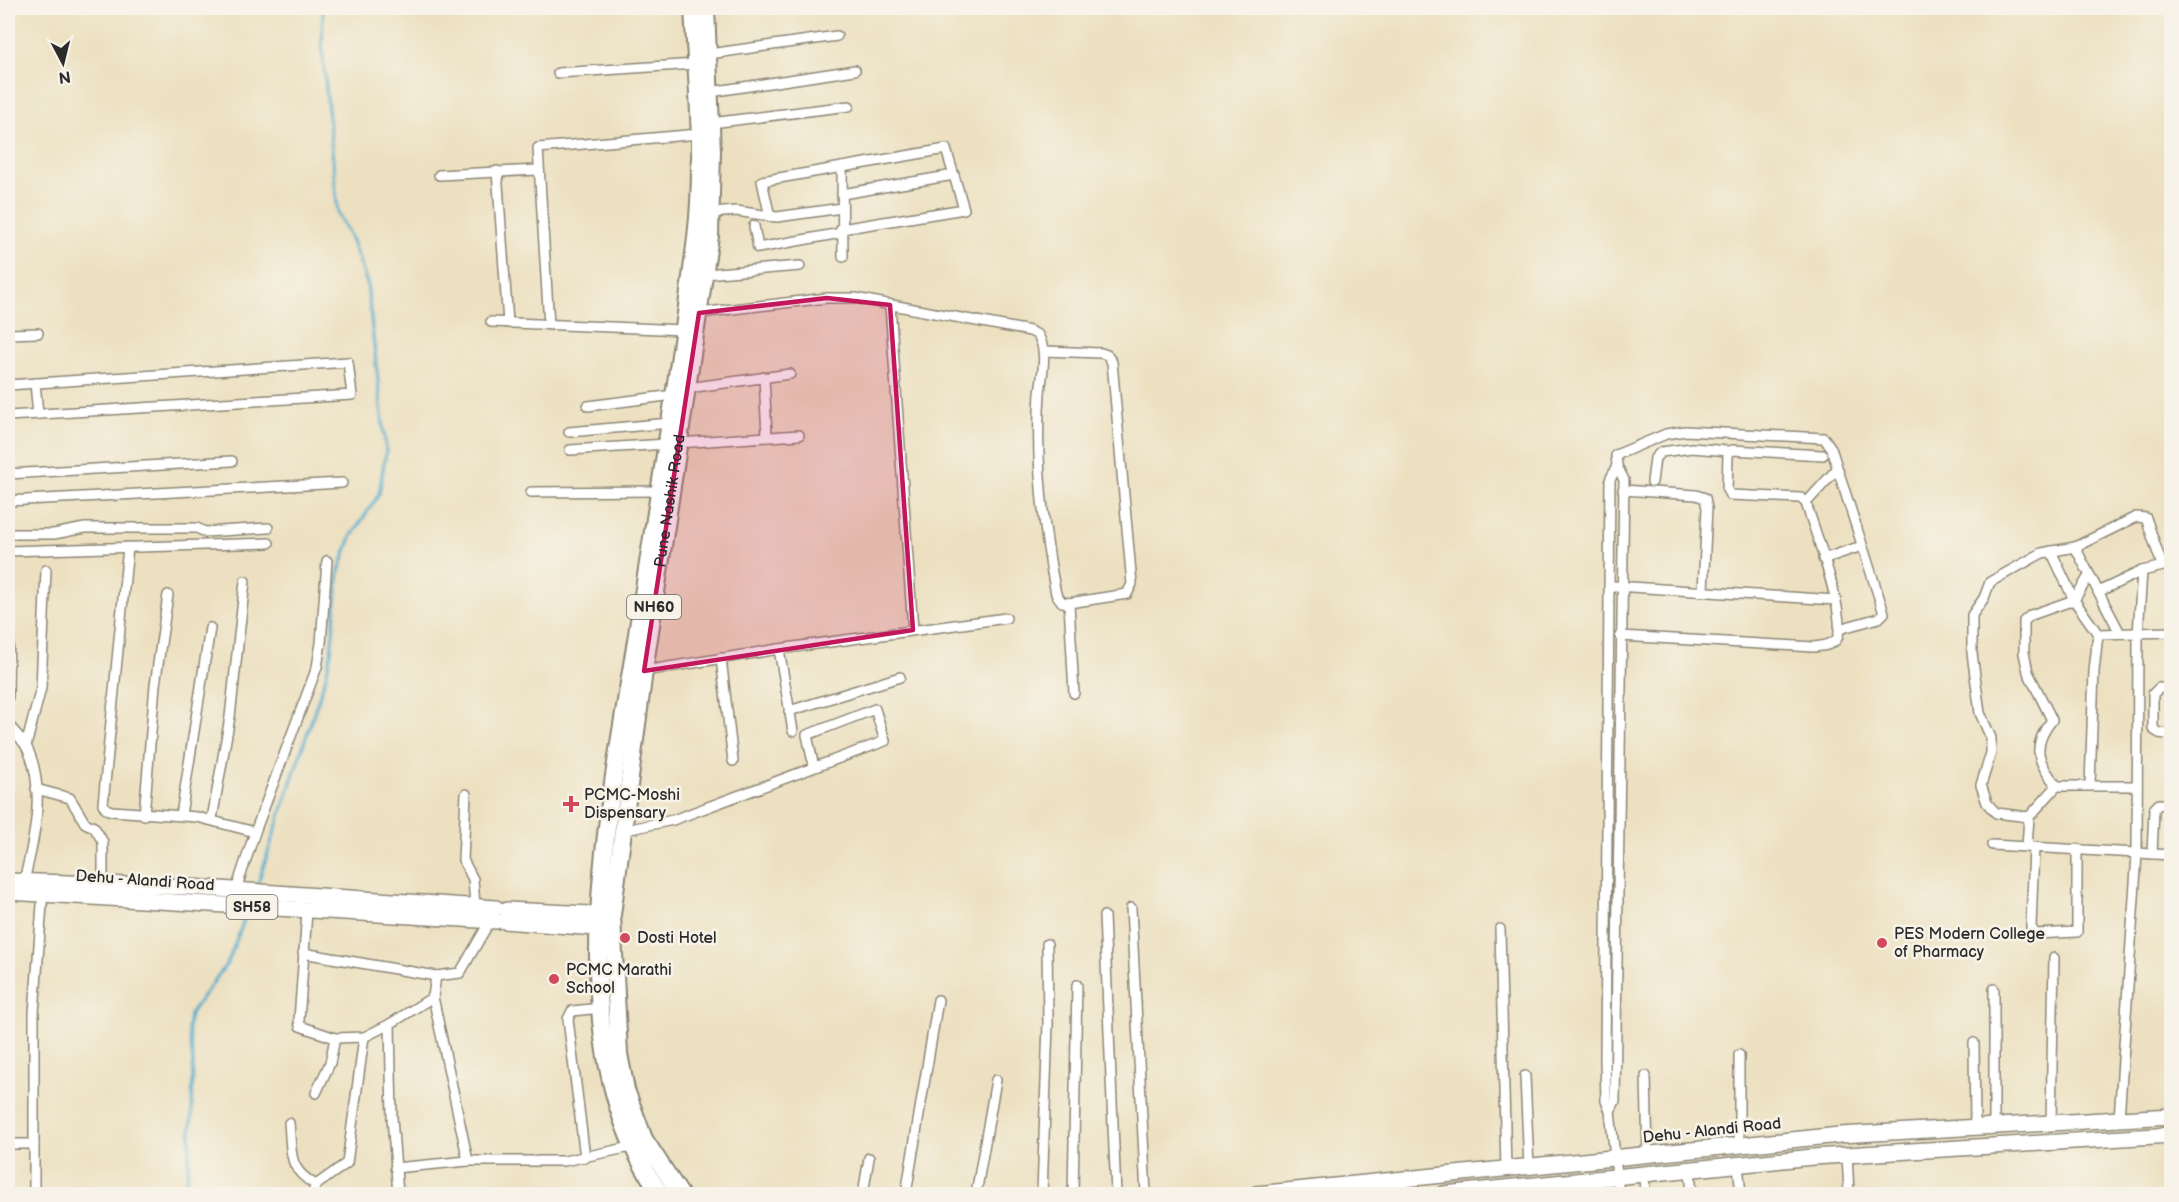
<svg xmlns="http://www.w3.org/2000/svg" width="2179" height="1202" viewBox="0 0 2179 1202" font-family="'Balsamiq Sans',sans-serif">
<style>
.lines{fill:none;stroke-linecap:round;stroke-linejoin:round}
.stream{stroke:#4daacb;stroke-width:3}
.street-casing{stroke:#8c8676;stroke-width:12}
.primary-casing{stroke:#8c8676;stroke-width:18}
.highway-casing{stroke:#8c8676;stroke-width:20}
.street{stroke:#fff;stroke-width:9}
.primary{stroke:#fff;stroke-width:15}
.highway{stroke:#fff;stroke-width:16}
.marked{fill:#c2185b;fill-opacity:0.2;stroke:#c2185b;stroke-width:4.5;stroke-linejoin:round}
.poi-dot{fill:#d1495b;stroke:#f7f3e8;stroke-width:2}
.labels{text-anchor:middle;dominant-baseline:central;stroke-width:5;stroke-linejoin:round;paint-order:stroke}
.shield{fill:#f7f3e8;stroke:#686764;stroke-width:1.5}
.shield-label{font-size:15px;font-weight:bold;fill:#2b2b2b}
.street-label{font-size:16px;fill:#2b2b2b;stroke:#f7f3e8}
.poi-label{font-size:16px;fill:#2b2b2b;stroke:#f7f3e8;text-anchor:start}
</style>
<rect width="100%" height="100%" fill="#f7f3e8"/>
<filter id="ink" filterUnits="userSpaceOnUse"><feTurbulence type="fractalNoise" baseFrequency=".0167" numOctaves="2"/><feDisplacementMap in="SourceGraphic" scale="12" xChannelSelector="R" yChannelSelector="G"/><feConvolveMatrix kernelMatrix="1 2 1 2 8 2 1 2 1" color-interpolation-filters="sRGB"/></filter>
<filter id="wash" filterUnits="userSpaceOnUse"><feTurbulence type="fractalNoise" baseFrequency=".008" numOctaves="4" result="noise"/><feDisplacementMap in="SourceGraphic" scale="24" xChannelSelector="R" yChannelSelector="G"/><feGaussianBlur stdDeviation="1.35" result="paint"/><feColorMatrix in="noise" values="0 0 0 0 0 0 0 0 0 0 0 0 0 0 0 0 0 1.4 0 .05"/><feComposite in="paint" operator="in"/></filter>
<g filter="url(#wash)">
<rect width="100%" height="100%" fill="#ece0c0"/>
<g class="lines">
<g class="stream">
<polyline points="257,886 326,676 331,653 339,571 351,537 379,494 386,451 367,283 351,238 338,214 322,46 323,8"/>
<polyline points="186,1194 192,1114 193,1060 188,1028 190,1014 228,962 247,912"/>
</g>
</g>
</g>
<g filter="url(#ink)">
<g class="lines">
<g class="street-casing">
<g id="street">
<polyline points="709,54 837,36"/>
<polyline points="558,73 696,64"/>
<polyline points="710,92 855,70"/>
<polyline points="711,123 849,106"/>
<polyline points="842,167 843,257"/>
<polyline points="497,171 508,323"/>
<polyline points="439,175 538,170"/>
<polyline points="842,194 954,175"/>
<polyline points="712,213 736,211 777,217 842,208"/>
<polyline points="770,217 762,181 946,149 964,209 841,229"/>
<polyline points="754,226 758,248 841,233"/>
<polyline points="705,274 800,266"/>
<polyline points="890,305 913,630"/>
<path d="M699,313l128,-15h28l175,33 8,4c10,17 4,39 2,58 -5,68 3,135 16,201l6,8 7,1 58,-9 5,-10 -20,-222 -5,-7 -6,-2 -58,-2"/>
<polyline points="491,322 684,330"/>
<polyline points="549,325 538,148 699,134"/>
<polyline points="8,334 38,333"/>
<polyline points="764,377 767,437"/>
<polyline points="35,383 38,414"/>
<polyline points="8,385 348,362 352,395 8,416"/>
<polyline points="688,388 790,374"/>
<polyline points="588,406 674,395"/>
<polyline points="569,432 670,423"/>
<polyline points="678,443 799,435"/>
<polyline points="570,450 667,444"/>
<polyline points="1617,466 1610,480 1605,1059 1606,1101 1610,1111 1619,1194"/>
<polyline points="8,474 232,461"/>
<polyline points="1652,482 1655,458 1661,452 1692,448 1729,451"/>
<polyline points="1623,490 1696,495 1705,498 1707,508 1703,591"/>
<polyline points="531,492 658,491"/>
<polyline points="8,501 342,483"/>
<polyline points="1806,503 1837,469"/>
<polyline points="8,534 54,534 85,528 197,528 205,532 268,528"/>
<polyline points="128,547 103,804 106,809 112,811 197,817 255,832 317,667 321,643 327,561"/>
<polyline points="2075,547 2120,633"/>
<polyline points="8,551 269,543"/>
<polyline points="2051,551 2074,600 2098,634"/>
<polyline points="1823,559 1862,546"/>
<polyline points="1615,586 1836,600"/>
<polyline points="2098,592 2142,571 2172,564"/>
<polyline points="1069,603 1074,693"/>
<path d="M1620,636l194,11c7,-1 16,-1 22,-7 14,-17 -23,-114 -30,-137l-5,-5 -71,-3 -3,-5 1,-36 4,-4 91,5"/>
<polyline points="779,649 793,731"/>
<polyline points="721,658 733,761"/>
<polyline points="644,671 779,649 1006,618"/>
<polyline points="2172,689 2159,688 2153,694 2153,729 2159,733 2172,735"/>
<polyline points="8,697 9,621"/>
<polyline points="789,711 900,677"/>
<path d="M8,724c5,7 13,14 18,22 21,39 8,95 -2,135"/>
<polyline points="26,746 41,688 46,570"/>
<polyline points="2090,785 2094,671 2098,634 2172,632"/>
<path d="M2057,786c-20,-24 -26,-40 -5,-66l-24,-48 -4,-19v-32l7,-6 43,-15 15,-24"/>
<polyline points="36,789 70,798 85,823 94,827 103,842 103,883"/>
<polyline points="466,794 463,860 473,879 475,906"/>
<polyline points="144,815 155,685 168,595"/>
<polyline points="181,815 210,628"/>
<polyline points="2029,817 1996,813 1987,803 1981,785 1991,753 1991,738 1980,713 1972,653 1972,615 1984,598 1990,582 2042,553 2075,547 2136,517 2146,518 2162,565"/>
<polyline points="212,819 230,717 245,581"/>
<polyline points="621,831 673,820 885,741 875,709 807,735 814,767"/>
<polyline points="1992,845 2172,855"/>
<polyline points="2027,847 2029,817 2057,786 2137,786"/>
<polyline points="2034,847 2031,927 2035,934 2077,932 2077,849"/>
<polyline points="2152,854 2154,809 2159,804 2172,805"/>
<polyline points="236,890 255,832"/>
<polyline points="1131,908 1146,1194"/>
<polyline points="307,912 299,1020 300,1026 335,1038"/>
<polyline points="1104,916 1116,1194"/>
<polyline points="490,921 460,973 436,976 433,997 468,1161 564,1161 631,1147"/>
<polyline points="1500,929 1506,1170"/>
<polyline points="303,953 436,976"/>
<polyline points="1994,989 1994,1126"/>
<polyline points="1974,1043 1975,1127"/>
<polyline points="1739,1055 1739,1147"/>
<polyline points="1525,1076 1529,1168"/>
<polyline points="1646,1076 1648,1156"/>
<polyline points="316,1093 330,1063 335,1038 364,1037 390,1024"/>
<polyline points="1610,1111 1615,1101 1624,480 1617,466 1616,455 1666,434 1685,431 1824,438 1831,448 1884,613 1879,618 1839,629"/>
<polyline points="2119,1119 2137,854 2138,634 2142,571"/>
<path d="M289,1123c3,30 -2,46 27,62"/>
<polyline points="2051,1123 2054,958"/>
<polyline points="8,1144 34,1144"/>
<polyline points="1847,1154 1849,1194"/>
<polyline points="585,1158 568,1019 572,1011 601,1008"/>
<polyline points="1738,1165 1741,1194"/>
<polyline points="395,1168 468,1161"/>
<polyline points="1690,1171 1692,1194"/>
<polyline points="1644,1175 1645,1194"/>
<polyline points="34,1194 34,1013 43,891"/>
<polyline points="312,1194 316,1185 347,1163 364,1037"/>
<polyline points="398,1194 392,1118 390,1024 433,997"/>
<polyline points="863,1194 869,1158"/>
<polyline points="906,1194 938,1000"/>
<polyline points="976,1194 996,1080"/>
<polyline points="1042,1194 1048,1024 1047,944"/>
<polyline points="1073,1194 1077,985"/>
</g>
</g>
<g class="primary-casing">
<g id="primary">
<polyline points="8,881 190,887 496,908"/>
<polyline points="8,892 496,921"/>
<polyline points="507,910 612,915"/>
<polyline points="504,921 609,929"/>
<polyline points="1256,1194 1840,1135 2172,1116"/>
<polyline points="1444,1194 1813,1157 2172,1135"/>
</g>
</g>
<g class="highway-casing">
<g id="highway">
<path d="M661,1194c-108,-146 -50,-393 -24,-560 20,-132 43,-264 59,-396 9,-77 1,-154 -3,-230"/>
<path id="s1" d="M680,1194l-36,-55 -18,-49 -7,-36 -7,-139 32,-244 66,-435 2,-85 -6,-143"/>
</g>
</g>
<use href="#street" class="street"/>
<use href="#primary" class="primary"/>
<use href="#highway" class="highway"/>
</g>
</g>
<path class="marked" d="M827,298l63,7 23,325 -269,41 55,-358z"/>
<g class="poi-dot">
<path d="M568 795h6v6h6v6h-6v6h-6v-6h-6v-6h6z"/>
<circle cx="625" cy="938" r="6"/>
<circle cx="1882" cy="943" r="6"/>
<circle cx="554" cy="979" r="6"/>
</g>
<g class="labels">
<g class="shield">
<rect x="627" y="595" width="54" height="24" rx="4.5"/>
<rect x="226.5" y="895" width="51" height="24" rx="4.5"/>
</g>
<g class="shield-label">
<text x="654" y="607">NH60</text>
<text x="252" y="907">SH58</text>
</g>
<g class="street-label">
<text stroke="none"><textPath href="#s1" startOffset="712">Pune Nashik Road</textPath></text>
<text transform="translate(145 881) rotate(4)">Dehu - Alandi Road</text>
<text transform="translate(1712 1131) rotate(-6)">Dehu - Alandi Road</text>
</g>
<g class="poi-label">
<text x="584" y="795">PCMC-Moshi<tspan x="584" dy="18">Dispensary</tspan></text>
<text x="1894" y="934">PES Modern College<tspan x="1894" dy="18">of Pharmacy</tspan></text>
<text x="637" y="938">Dosti Hotel</text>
<text x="566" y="970">PCMC Marathi<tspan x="566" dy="18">School</tspan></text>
</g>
</g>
<rect width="2179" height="1202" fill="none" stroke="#f7f3e8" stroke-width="30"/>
<g transform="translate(63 63) rotate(173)" stroke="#f7f3e8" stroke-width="4.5" paint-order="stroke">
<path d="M0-4.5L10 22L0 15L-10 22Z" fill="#2b2b2b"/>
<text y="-9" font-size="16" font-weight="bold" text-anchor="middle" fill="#2b2b2b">N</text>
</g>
</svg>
